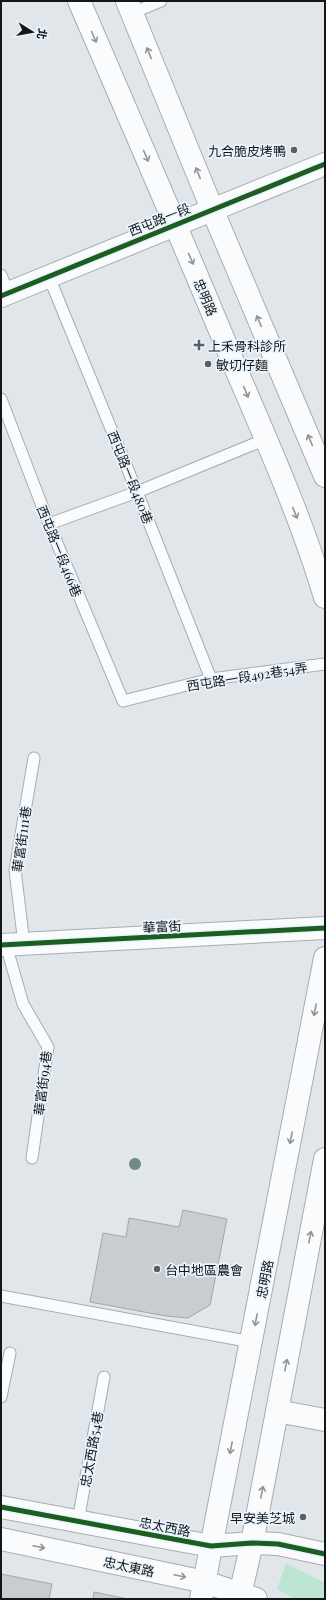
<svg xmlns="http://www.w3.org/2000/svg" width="326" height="1600" viewBox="0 0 326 1600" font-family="'Playfair Display','Noto Sans TC',serif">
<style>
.green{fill:#bee5d4}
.building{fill:#c9cdd0;stroke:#a3a7ab}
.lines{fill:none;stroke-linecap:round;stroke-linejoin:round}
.service-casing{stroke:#a8acb0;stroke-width:13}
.minor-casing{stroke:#a8acb0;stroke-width:24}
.tertiary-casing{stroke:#a8acb0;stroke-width:24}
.secondary-casing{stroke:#a8acb0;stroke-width:24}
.service{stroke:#fafbfc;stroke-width:11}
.minor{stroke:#fafbfc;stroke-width:22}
.tertiary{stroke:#fafbfc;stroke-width:22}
.secondary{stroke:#fafbfc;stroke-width:22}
.cycleway-casing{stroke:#eaf4fc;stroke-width:8}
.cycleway{stroke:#1b5e20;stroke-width:5}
.tree{fill:#718a82}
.oneway{stroke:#929496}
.poi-dot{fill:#5b5f62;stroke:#eaf4fc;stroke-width:1.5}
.labels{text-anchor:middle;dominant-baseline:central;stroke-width:3.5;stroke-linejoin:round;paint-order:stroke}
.poi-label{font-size:13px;fill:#131719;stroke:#eaf4fc;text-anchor:start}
.street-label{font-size:13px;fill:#131719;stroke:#eaf4fc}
</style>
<rect width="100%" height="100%" fill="#e1e6eb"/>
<polygon class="green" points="286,1563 325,1583 325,1599 294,1599 277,1589"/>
<g class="building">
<polygon points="183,1210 227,1219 210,1305 188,1318 166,1316 90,1302 103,1233 126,1237 129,1218 179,1227"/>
<polygon points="1,1574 52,1584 49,1599 1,1599"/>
<polygon points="94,1592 128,1599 93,1599"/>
</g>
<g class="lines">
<g class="service-casing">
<g id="service">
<polyline points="132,13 161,1"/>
<polyline points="1,275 8,293"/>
<polyline points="49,277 137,492 211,679"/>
<polyline points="1,399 49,524 123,701 211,679 325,664"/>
<polyline points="49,524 137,492 266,439"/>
<polyline points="24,944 15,870 34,758"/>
<polyline points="6,945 23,1004 48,1047 32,1158"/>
<polyline points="1,1296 252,1342"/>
<polyline points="1,1397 10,1353"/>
<polyline points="78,1521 104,1377"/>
</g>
</g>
<g class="minor-casing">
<g id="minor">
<polyline points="1,945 325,928"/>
<polyline points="277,1411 325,1420"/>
<polyline points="1,1507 211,1546 252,1543 278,1544 325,1554"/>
<polyline points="1,1539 205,1582 256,1599"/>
</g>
</g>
<g class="tertiary-casing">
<polyline id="tertiary" points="1,296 325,164"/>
</g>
<g class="secondary-casing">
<g id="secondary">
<path d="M79,1c52,120 104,240 154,361 33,77 68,155 92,235"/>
<polyline points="127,1 212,209 325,476"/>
<polyline points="201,1599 325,958"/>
<polyline points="239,1599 252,1543 325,1159"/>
</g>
</g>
<use href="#service" class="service"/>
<use href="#minor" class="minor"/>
<use href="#tertiary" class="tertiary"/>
<use href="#secondary" class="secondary"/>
<g class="cycleway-casing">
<g id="cycleway">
<polyline points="1,296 325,164"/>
<polyline points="1,945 325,928"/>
<polyline points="1,1507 211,1546 252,1543 278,1544 325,1554"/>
</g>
</g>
<use href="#cycleway" class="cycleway"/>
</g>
<circle class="tree" cx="135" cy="1164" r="6"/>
<defs><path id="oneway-shaft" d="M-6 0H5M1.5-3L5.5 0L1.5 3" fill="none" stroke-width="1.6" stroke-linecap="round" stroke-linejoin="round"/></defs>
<g class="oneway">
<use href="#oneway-shaft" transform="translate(94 37) rotate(66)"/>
<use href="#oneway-shaft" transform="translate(149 53) rotate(-112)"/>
<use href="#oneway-shaft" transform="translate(146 156) rotate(66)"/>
<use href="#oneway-shaft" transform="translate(198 173) rotate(-112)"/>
<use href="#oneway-shaft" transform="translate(191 259) rotate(67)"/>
<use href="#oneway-shaft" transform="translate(259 321) rotate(-113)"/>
<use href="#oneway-shaft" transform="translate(246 392) rotate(67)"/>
<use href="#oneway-shaft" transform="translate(310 440) rotate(-113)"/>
<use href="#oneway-shaft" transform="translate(295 513) rotate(68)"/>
<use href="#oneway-shaft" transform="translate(315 1010) rotate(101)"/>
<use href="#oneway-shaft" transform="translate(291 1138) rotate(101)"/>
<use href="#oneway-shaft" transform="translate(310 1237) rotate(-79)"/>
<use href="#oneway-shaft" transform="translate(256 1320) rotate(101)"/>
<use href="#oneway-shaft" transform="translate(286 1365) rotate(-79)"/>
<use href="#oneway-shaft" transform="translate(231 1448) rotate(101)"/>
<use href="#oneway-shaft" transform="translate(262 1492) rotate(-79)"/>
<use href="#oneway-shaft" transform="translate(39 1547) rotate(12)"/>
<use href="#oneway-shaft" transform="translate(180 1576) rotate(12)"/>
</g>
<g class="poi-dot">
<circle cx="294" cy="150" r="4"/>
<path d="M197 339h4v4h4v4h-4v4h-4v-4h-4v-4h4z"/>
<circle cx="208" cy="364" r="4"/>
<circle cx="157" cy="1269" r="4"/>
<circle cx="303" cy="1517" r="4"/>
</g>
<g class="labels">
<g class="poi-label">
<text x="286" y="150" text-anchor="end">九合脆皮烤鴨</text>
<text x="208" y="345">上禾骨科診所</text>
<text x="216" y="364">敏切仔麵</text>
<text x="165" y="1269">台中地區農會</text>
<text x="295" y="1517" text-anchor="end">早安美芝城</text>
</g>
<g class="street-label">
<text transform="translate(159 219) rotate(-22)">西屯路一段</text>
<text transform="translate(206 297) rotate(67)">忠明路</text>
<text transform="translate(131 477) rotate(68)">西屯路一段480巷</text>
<text transform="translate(60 551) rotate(68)">西屯路一段466巷</text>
<text transform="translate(247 676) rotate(-9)">西屯路一段492巷54弄</text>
<text transform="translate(21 839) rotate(-82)">華富街111巷</text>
<text transform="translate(162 926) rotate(-3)">華富街</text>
<text transform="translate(42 1083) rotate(-83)">華富街94巷</text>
<text transform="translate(264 1279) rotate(-79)">忠明路</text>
<text transform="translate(91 1449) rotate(-80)">忠太西路54巷</text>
<text transform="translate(165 1526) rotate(11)">忠太西路</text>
<text transform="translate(129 1566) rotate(12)">忠太東路</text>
</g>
</g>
<rect width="326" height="1600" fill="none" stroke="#131719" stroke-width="4"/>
<g transform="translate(32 32) rotate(101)" stroke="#eaf4fc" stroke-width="3" paint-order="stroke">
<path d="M0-3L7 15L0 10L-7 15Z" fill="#131719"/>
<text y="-6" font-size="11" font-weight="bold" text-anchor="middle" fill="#131719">北</text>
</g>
</svg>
